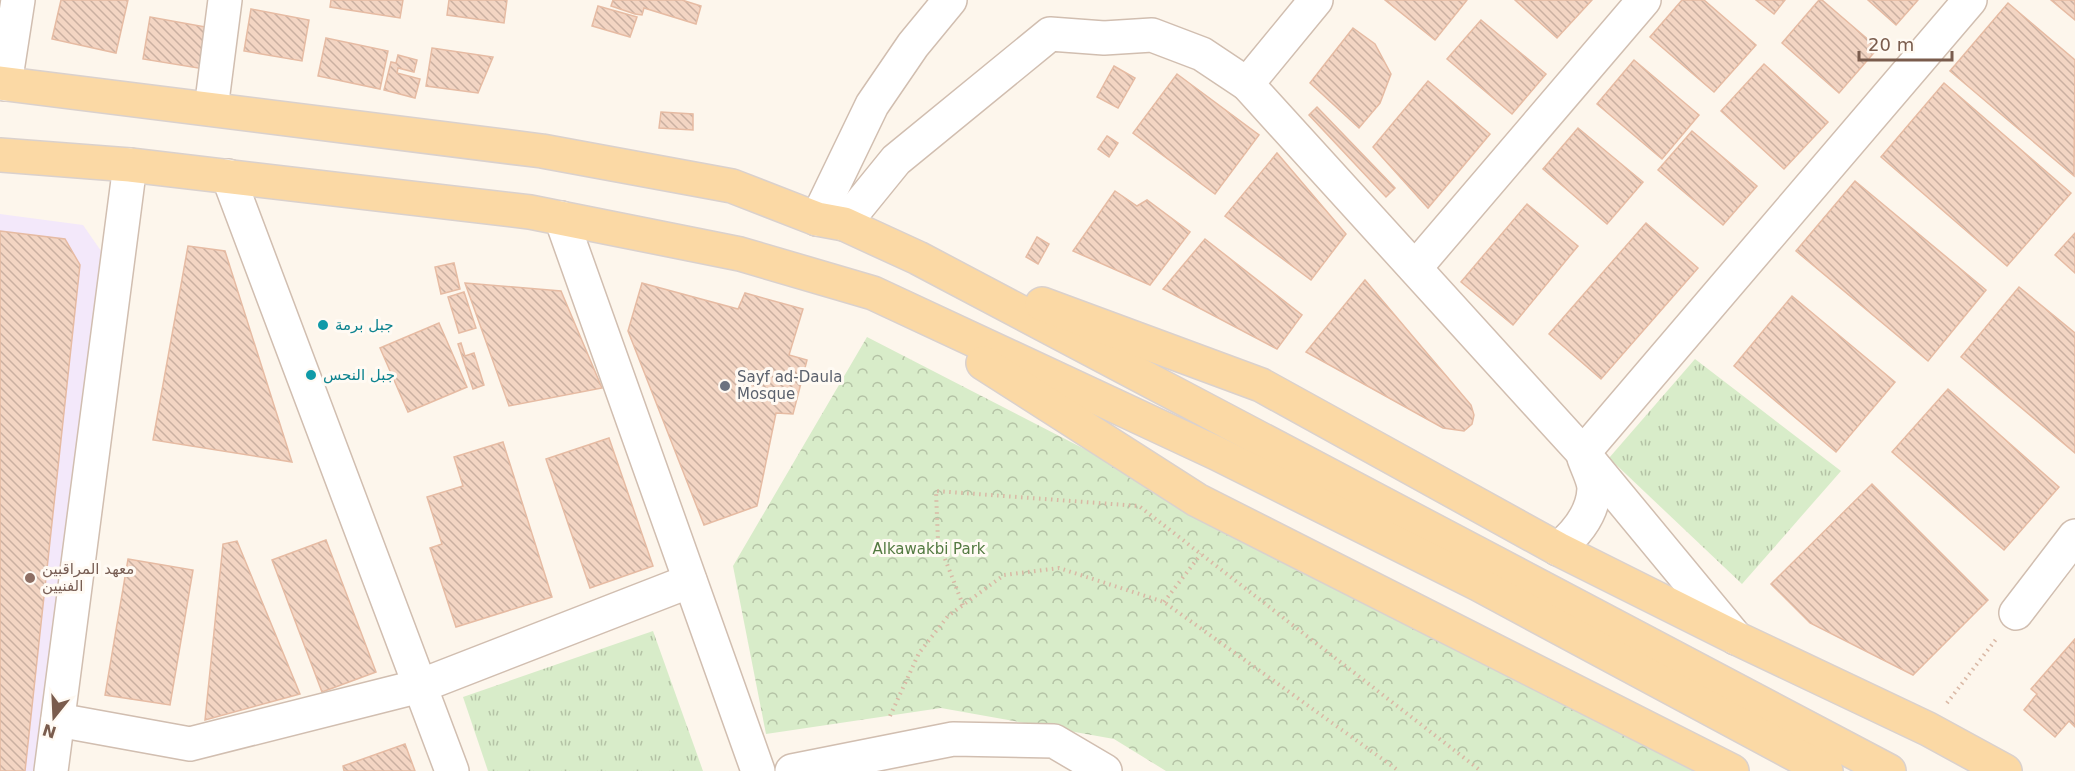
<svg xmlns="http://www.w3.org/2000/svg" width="2075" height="771" viewBox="0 0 2075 771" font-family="'DejaVu Sans',Vazirmatn,sans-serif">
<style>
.education{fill:#f3e8fa}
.forest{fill:url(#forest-crowns)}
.park{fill:url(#park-tufts)}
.building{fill:url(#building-back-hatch);stroke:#e6bba3;stroke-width:1.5}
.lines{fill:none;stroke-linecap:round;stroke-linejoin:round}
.minor-casing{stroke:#d1beb0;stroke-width:36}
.major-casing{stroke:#dad1cd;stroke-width:36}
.path{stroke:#d9b8a5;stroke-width:4;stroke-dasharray:1.5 4.5;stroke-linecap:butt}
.minor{stroke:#fff;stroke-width:33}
.major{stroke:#fbd9a5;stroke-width:33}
.culture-dot{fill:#0f9aa8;stroke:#fffaf3;stroke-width:2}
.worship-dot{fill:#6b7280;stroke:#fffaf3;stroke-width:2}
.education-dot{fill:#8d6e63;stroke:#fffaf3;stroke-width:2}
.labels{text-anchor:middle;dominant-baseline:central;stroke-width:6;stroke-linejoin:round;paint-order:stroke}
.culture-label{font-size:15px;fill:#0d838f;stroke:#fffaf3;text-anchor:start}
.worship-label{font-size:15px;fill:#5b616d;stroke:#fffaf3;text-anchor:start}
.park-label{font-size:15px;fill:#537a41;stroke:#fffaf3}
.education-label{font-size:15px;fill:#785e54;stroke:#fffaf3;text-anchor:start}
</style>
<defs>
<pattern id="forest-crowns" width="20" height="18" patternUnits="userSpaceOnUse" patternTransform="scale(1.5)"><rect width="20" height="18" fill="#d8ecc9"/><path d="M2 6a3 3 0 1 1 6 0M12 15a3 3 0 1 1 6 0" fill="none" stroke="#b4c2a5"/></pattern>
<pattern id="park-tufts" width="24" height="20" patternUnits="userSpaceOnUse" patternTransform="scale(1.5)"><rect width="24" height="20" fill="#d8ecc9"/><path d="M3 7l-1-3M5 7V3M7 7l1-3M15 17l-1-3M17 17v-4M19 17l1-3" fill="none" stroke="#b4c2a5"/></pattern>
<pattern id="building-back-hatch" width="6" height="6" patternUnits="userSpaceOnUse" patternTransform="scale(1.5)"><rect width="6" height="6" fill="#f3d5c3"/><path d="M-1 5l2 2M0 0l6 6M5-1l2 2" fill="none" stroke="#cab0a1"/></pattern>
</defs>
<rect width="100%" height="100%" fill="#fdf6ec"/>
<polygon class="education" points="0,214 83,225 108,261 44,697 36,771 0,771"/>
<polygon class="forest" points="867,337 1710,771 1166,771 1114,739 941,708 766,734 733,566"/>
<g class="park">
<polygon points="1695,359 1841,471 1742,584 1609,458"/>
<polygon points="653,631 703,771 488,771 463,697"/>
</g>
<g class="building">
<polygon points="61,0 128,0 116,53 52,39"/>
<polygon points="331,0 403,0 400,18 330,7"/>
<polygon points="449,0 507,0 504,23 447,15"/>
<polygon points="613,0 682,0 701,6 696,24 644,8 642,15 635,14 611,6"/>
<polygon points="1385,0 1467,0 1435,40"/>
<polygon points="1515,0 1592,0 1557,38"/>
<polygon points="1682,0 1704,0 1756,45 1714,92 1650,37"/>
<polygon points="1756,0 1785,0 1774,14"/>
<polygon points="1819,0 1822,0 1878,48 1839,93 1782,43"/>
<polygon points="1868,0 1918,0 1896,25"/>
<polygon points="2051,0 2075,0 2075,20"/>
<polygon points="2008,3 2075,60 2074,176 1950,71"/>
<polygon points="598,6 637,17 630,37 592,26"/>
<polygon points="251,9 309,20 302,61 244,51"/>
<polygon points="150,17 217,29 210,70 143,59"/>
<polygon points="1481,20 1546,74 1512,114 1447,59"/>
<polygon points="1353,28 1375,44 1391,74 1380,103 1359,128 1310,83"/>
<polygon points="326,38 388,51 380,89 318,76"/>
<polygon points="432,48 493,57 478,93 426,86"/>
<polygon points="398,55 417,60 414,72 398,68 397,73 420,79 415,98 384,90 391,62 396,63"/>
<polygon points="1634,60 1699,115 1662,159 1597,104"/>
<polygon points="1764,64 1828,122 1784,169 1721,111"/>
<polygon points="1114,66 1135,78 1118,108 1097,97"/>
<polygon points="1177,74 1259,135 1215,194 1133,133"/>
<polygon points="1428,81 1490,134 1428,208 1373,147"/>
<polygon points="1944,83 2071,193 2007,266 1881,157"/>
<polygon points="1317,107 1395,188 1386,197 1309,115"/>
<polygon points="661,112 693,114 693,130 659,128"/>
<polygon points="1578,128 1643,182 1607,224 1543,169"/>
<polygon points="1692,131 1757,186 1723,225 1658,170"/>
<polygon points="1107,136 1118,143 1109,157 1098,149"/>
<polygon points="1277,153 1346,234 1311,280 1225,216"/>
<polygon points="1855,181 1986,290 1928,361 1796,251"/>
<polygon points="1115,191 1137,206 1147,200 1190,232 1150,285 1073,251"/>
<polygon points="1527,204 1578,246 1513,325 1461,282"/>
<polygon points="1646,223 1698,268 1601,379 1549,334"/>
<polygon points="0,231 65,239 80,265 25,771 0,771"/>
<polygon points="2075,233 2075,273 2055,255"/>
<polygon points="1037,237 1049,244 1038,264 1026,257"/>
<polygon points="1205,239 1302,315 1277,349 1163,289"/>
<polygon points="188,246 225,251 292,462 153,440"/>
<polygon points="454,263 460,289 441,294 435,267"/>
<polygon points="1365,280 1471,405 1474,415 1472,424 1464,431 1443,428 1306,352"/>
<polygon points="465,283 561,291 602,388 509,406"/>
<polygon points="642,283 738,309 745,293 803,309 789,355 807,360 793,414 776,413 757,506 704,525 628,331"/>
<polygon points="2019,287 2075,333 2075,453 1961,357"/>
<polygon points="464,292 476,328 459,333 448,297"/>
<polygon points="1792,296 1895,382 1836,452 1734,366"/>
<polygon points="439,323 467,387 408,412 380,348"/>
<polygon points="461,343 465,356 474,353 484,385 473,389 458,344"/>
<polygon points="1948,389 2059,487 2004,550 1892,452"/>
<polygon points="609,438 653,566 590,588 546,459"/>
<polygon points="503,442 552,597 456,627 430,548 442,544 427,497 463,486 454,457"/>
<polygon points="1872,484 1988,600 1913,675 1810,623 1771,584"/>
<polygon points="326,540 376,672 322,692 272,560"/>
<polygon points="237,541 300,694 205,720 223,544"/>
<polygon points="128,559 193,570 170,705 105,695"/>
<polygon points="2075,639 2075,727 2069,721 2055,737 2024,710 2037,694 2031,689"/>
<polygon points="405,744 415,771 344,771 343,766"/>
</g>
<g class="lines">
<g class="minor-casing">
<g id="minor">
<polyline points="5,84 18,0"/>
<polyline points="1247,84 1316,0"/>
<polyline points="211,109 225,0"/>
<polyline points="228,176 452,771"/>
<polyline points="561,218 758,771"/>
<polyline points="817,219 872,105 913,45 950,0"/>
<polyline points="844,224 896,160 1050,34 1104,38 1152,35 1202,54 1247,84 1583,453 1736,638"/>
<polyline points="1415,268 1644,0"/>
<polyline points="1583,453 1970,0"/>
<path d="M1558,549c18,-15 35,-35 36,-60 0,-9 -7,-22 -10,-31"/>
<polyline points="2016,613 2075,536"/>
<polyline points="58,720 190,744 420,686 690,581"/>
<polyline points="51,771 130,165"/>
<polyline points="792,771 953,739 1054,741 1105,771"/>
</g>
</g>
<g class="major-casing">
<g id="major">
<polyline points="0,83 542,151 732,186 817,219 844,224 918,258 1889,771"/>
<polyline points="0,155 130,165 530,212 740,254 873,293 1216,453 1478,584 1826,771"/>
<polyline points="1042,304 1261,385 1558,549 1736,638 1928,729 2005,771"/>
<polyline points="983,363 1197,500 1732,771"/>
</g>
</g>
<g class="path">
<polyline points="1164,602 1201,554"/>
<polyline points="963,605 938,541 936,491 1139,506 1481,771"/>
<polyline points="1947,703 1997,638"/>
<polyline points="890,716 919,653 948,616 1004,575 1059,568 1164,602 1399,771"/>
</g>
<use href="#minor" class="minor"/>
<use href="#major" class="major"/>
</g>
<g class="culture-dot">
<circle cx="323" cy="325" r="6"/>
<circle cx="311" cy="375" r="6"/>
</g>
<circle class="worship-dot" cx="725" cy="386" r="6"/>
<circle class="education-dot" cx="30" cy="578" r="6"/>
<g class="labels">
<g class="culture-label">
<text x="335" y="325">جبل برمة</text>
<text x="323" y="375">جبل النحس</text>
</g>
<g class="worship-label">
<text x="737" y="377">Sayf ad-Daula<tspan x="737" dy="17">Mosque</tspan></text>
</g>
<g class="park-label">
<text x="929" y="549">Alkawakbi Park</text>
</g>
<g class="education-label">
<text x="42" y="569">معهد المراقبين<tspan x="42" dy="17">الفنيين</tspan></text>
</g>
</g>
<g transform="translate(54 717) rotate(198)" stroke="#fffaf3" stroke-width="4.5" paint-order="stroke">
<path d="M0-4.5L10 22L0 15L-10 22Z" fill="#7a5c4d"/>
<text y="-9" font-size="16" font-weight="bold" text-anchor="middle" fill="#7a5c4d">N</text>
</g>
<path d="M1859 51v9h93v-9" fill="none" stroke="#7a5c4d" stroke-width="3"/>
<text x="1868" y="51" font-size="18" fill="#7a5c4d" stroke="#fffaf3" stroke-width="4.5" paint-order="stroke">20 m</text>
</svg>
